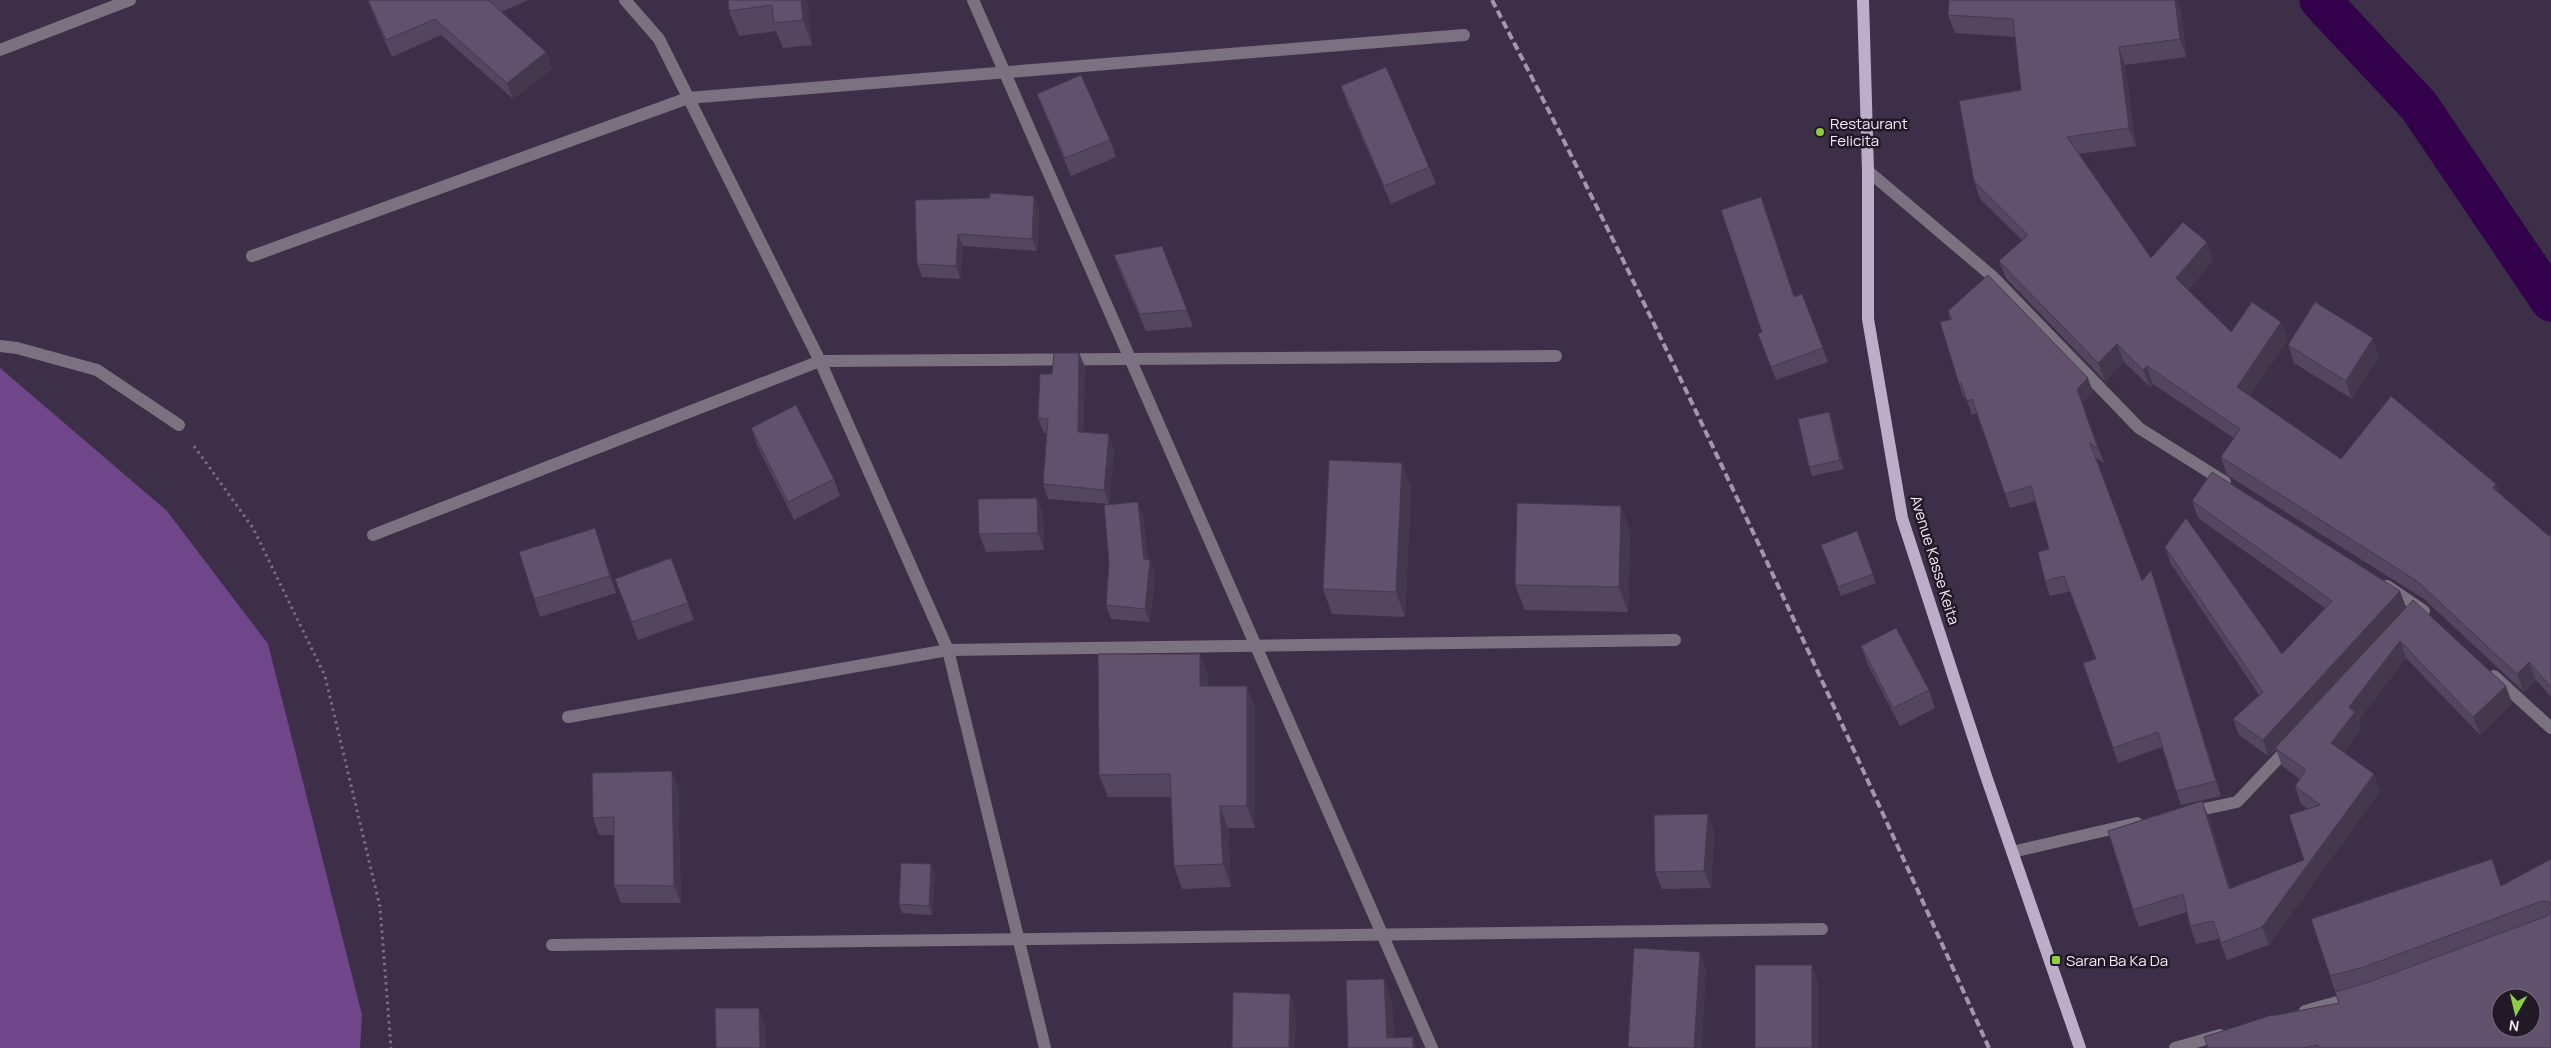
<svg xmlns="http://www.w3.org/2000/svg" width="2551" height="1048" viewBox="0 0 2551 1048" font-family="Manrope,sans-serif">
<style>
.green{fill:#6f468a}
.lines{fill:none;stroke-linecap:round;stroke-linejoin:round}
.canal{stroke:#33004c;stroke-width:41}
.path{stroke:#7b6d85;stroke-width:3;stroke-dasharray:2.5 4;stroke-linecap:butt}
.minor{stroke:#7a7280;stroke-width:12}
.major{stroke:#bcadc8;stroke-width:12}
.rail{stroke:#a397ad;stroke-width:4;stroke-dasharray:8 4;stroke-linecap:butt}
.wall{fill:#53465e}
.shaded-wall{fill:#44394c}
.building{fill:#61516d;stroke:#44394c;fill-rule:evenodd}
.poi-dot{fill:#8fcd41;stroke:#211a26;stroke-width:2}
.labels{text-anchor:middle;dominant-baseline:central;stroke-width:5;stroke-linejoin:round;paint-order:stroke}
.poi-label{font-size:15px;fill:#f4eafc;stroke:#211a26;text-anchor:start}
.street-label{font-size:15px;fill:#f4eafc;stroke:#211a26}
</style>
<rect width="100%" height="100%" fill="#3e2f49"/>
<polygon class="green" points="0,368 167,511 268,644 362,1015 360,1048 0,1048"/>
<g class="lines">
<polyline class="canal" points="2320,0 2419,106 2551,301"/>
<polyline class="path" points="194,446 253,528 325,676 380,907 391,1048"/>
<g class="minor">
<polyline points="625,0 659,39 820,361 948,650 1045,1048"/>
<polyline points="973,0 1432,1048"/>
<polyline points="0,50 130,0"/>
<polyline points="1868,171 1992,276 2139,428 2225,482"/>
<polyline points="252,256 688,98 1464,35"/>
<polyline points="0,346 17,348 97,370 179,425"/>
<polyline points="373,535 820,361 1556,356"/>
<polyline points="2387,586 2424,611"/>
<polyline points="2494,676 2551,728"/>
<polyline points="568,717 948,650 1675,640"/>
<polyline points="2190,812 2237,802 2290,746"/>
<polyline points="2012,852 2137,823"/>
<polyline points="552,945 1822,929"/>
<polyline points="2305,1011 2355,997"/>
<polyline points="2175,1048 2220,1035"/>
</g>
<polyline class="major" points="1863,0 1868,171 1868,319 1902,518 1986,776 2080,1048"/>
<path class="rail" d="M1492,0c178,343 338,696 497,1048"/>
</g>
<g class="wall">
<polygon points="367,0 528,0 501,12 546,52 552,69 513,99 441,35 392,57"/>
<polygon points="807,0 812,45 783,48 776,31 739,36 729,11"/>
<polygon points="2181,9 2186,57 2125,65 2136,146 2079,154 2151,258 2207,242 2213,260 2188,290 2231,332 2288,340 2249,396 2341,459 2496,484 2499,493 2549,536 2551,533 2551,697 2536,680 2524,692 2424,599 2227,475 2221,457 2234,438 2153,384 2150,387 2124,362 2105,381 2006,278 1999,261 2022,240 1980,199 1974,181 2021,90 2015,37 1955,33 1948,15"/>
<polygon points="1341,86 1429,167 1436,184 1391,204 1347,103"/>
<polygon points="1037,94 1110,140 1116,157 1071,176 1044,111"/>
<polygon points="915,200 1039,208 1037,251 963,246 960,279 922,277 917,264"/>
<polygon points="1114,255 1187,310 1193,327 1146,331 1120,272"/>
<polygon points="1802,294 1828,362 1776,380 1758,334 1762,332 1794,296"/>
<polygon points="1948,311 2093,392 2082,403 2104,463 2096,458 2142,581 2156,584 2221,796 2181,805 2162,747 2118,763 2083,663 2096,659 2070,591 2050,596 2045,581 2049,549 2036,501 2010,508 1977,413 1972,415 1966,398 1964,398 1959,384 1950,319"/>
<polygon points="2288,345 2379,356 2352,399 2294,363"/>
<polygon points="1079,353 1085,367 1083,432 1114,449 1109,504 1048,499 1043,484 1047,433 1044,433 1038,418 1052,374"/>
<polygon points="1829,412 1832,421 1844,469 1812,476 1809,467"/>
<polygon points="751,428 834,479 840,496 794,520 757,445"/>
<polygon points="1402,463 1411,488 1405,617 1332,614 1323,589"/>
<polygon points="1037,498 1043,515 1044,550 986,552 979,534"/>
<polygon points="2192,501 2400,591 2406,607 2512,703 2480,735 2406,658 2358,721 2361,729 2344,752 2380,791 2269,945 2227,960 2219,939 2196,944 2190,926 2187,912 2139,927 2133,910 2209,818 2230,888 2304,860 2308,809 2301,804 2295,786 2300,779 2282,766 2276,749 2268,756 2239,735 2233,719 2259,695 2171,564 2165,547 2282,654 2325,608 2198,518"/>
<polygon points="1143,516 1148,560 1150,560 1155,574 1150,622 1111,619 1106,605"/>
<polygon points="595,528 616,593 540,617 534,599"/>
<polygon points="1630,531 1628,612 1525,610 1515,585"/>
<polygon points="1857,531 1876,583 1841,596 1821,545"/>
<polygon points="671,558 694,620 638,640 615,579"/>
<polygon points="1861,646 1929,690 1935,708 1900,726 1867,663"/>
<polygon points="1208,676 1208,686 1247,686 1255,709 1255,828 1228,828 1231,887 1182,889 1174,866 1171,797 1108,797 1099,775"/>
<polygon points="678,788 681,903 621,903 614,885 614,835 599,835 593,818"/>
<polygon points="1714,832 1711,888 1662,889 1655,872"/>
<polygon points="2551,859 2551,1048 2208,1048 2272,1016 2339,1003 2330,976 2502,886"/>
<polygon points="935,873 932,915 902,913 899,904"/>
</g>
<g class="shaded-wall">
<polygon points="801,0 807,0 812,45 803,20"/>
<polygon points="2175,0 2177,0 2181,9 2186,57 2180,39"/>
<polygon points="2119,47 2125,65 2136,146 2129,128"/>
<polygon points="546,52 552,69 513,99 507,83"/>
<polygon points="1034,196 1039,208 1037,251 1032,239"/>
<polygon points="958,234 963,246 960,279 956,266"/>
<polygon points="2207,242 2213,260 2182,296 2176,278"/>
<polygon points="2281,322 2288,340 2243,405 2237,387"/>
<polygon points="2373,338 2379,356 2352,399 2346,381"/>
<polygon points="2117,344 2124,362 2105,381 2098,363"/>
<polygon points="1079,353 1085,367 1083,446 1078,432"/>
<polygon points="2147,366 2153,384 2150,387 2143,370"/>
<polygon points="2088,378 2093,392 2082,403 2104,463 2077,389"/>
<polygon points="1829,412 1832,421 1844,469 1840,460"/>
<polygon points="1109,434 1114,449 1109,504 1104,490"/>
<polygon points="1402,463 1411,488 1405,617 1396,592"/>
<polygon points="2496,484 2502,502 2493,488"/>
<polygon points="1037,498 1043,515 1044,550 1038,533"/>
<polygon points="1138,502 1143,516 1149,572 1150,560 1155,574 1150,622 1145,609 1144,559"/>
<polygon points="1621,506 1630,531 1628,612 1619,587"/>
<polygon points="595,528 601,546 616,593 610,576"/>
<polygon points="2151,570 2156,584 2221,796 2216,781"/>
<polygon points="2400,591 2406,608 2268,756 2263,740"/>
<polygon points="2400,641 2406,658 2358,721 2361,729 2337,761 2331,743 2349,707"/>
<polygon points="1200,654 1208,676 1208,709 1200,686"/>
<polygon points="2529,662 2536,680 2524,692 2517,674"/>
<polygon points="1247,686 1255,709 1255,828 1247,806"/>
<polygon points="2506,686 2512,703 2480,735 2473,717"/>
<polygon points="672,771 678,788 681,903 674,886"/>
<polygon points="2374,774 2380,791 2269,945 2262,927"/>
<polygon points="2202,801 2209,818 2236,906 2229,889"/>
<polygon points="1220,806 1228,828 1231,887 1223,864"/>
<polygon points="1708,814 1714,832 1711,888 1704,871"/>
<polygon points="931,864 935,873 932,915 929,906"/>
<polygon points="1700,952 1706,969 1702,1048 1694,1048"/>
<polygon points="1812,965 1818,983 1818,1048 1812,1048"/>
<polygon points="1384,979 1392,1001 1395,1048 1387,1038"/>
<polygon points="1290,994 1296,1012 1295,1048 1289,1048"/>
<polygon points="759,1008 765,1025 766,1048 760,1048"/>
<polygon points="1413,1037 1416,1048 1413,1048"/>
</g>
<g class="building">
<polygon points="368,0 488,0 546,52 507,83 435,19 386,40"/>
<polygon points="728,0 801,0 803,20 774,23 772,5 729,11"/>
<polygon points="1949,0 2175,0 2180,39 2119,47 2129,128 2067,137 2151,258 2183,222 2207,242 2176,278 2231,332 2252,302 2281,322 2237,387 2341,459 2391,396 2496,484 2493,488 2549,536 2551,533 2551,687 2529,662 2517,674 2417,581 2221,457 2240,429 2147,366 2143,370 2117,344 2098,363 1999,261 2028,235 1974,181 1959,101 2021,90 2013,19 1948,15"/>
<polygon points="1386,67 1429,167 1384,186 1341,86"/>
<polygon points="1081,75 1110,140 1065,158 1037,94"/>
<polygon points="990,193 1034,196 1032,239 958,234 956,266 917,264 915,200 990,198"/>
<polygon points="1761,197 1794,297 1802,294 1823,348 1771,367 1758,334 1762,332 1721,210"/>
<polygon points="1162,246 1187,310 1140,314 1114,255"/>
<polygon points="1988,275 2088,378 2077,389 2098,449 2090,443 2142,581 2151,570 2216,781 2176,791 2158,732 2113,748 2083,663 2096,659 2064,576 2045,581 2038,552 2049,549 2031,486 2005,494 1972,399 1967,401 1961,383 1959,384 1940,322 1952,319 1948,311"/>
<polygon points="2315,302 2373,338 2346,381 2288,345"/>
<polygon points="1054,353 1079,353 1078,432 1109,434 1104,490 1043,484 1048,419 1038,418 1040,374 1052,374"/>
<polygon points="796,405 834,479 788,502 751,428"/>
<polygon points="1829,412 1840,460 1809,467 1798,419"/>
<polygon points="1329,460 1402,463 1396,592 1323,589"/>
<polygon points="2212,472 2400,591 2263,740 2233,719 2263,692 2165,547 2186,518 2282,654 2332,601 2192,501"/>
<polygon points="1037,498 1038,533 979,534 978,499"/>
<polygon points="1138,502 1144,559 1150,560 1145,609 1106,605 1109,563 1104,505"/>
<polygon points="1517,503 1621,506 1619,587 1515,585"/>
<polygon points="595,528 610,576 534,599 519,552"/>
<polygon points="1857,531 1873,574 1838,587 1821,545"/>
<polygon points="671,558 688,603 632,622 615,579"/>
<polygon points="2413,600 2506,686 2473,717 2400,641 2349,707 2355,712 2331,743 2374,774 2262,927 2221,943 2213,921 2190,926 2183,894 2133,910 2108,831 2202,801 2229,889 2304,860 2289,815 2320,805 2295,786 2306,770 2275,748"/>
<polygon points="1896,628 1929,690 1893,708 1861,646"/>
<polygon points="1098,654 1200,654 1200,686 1247,686 1247,806 1220,806 1223,864 1174,866 1170,774 1099,775"/>
<polygon points="672,771 674,886 614,885 614,817 593,818 592,773"/>
<polygon points="1708,814 1704,871 1655,872 1654,815"/>
<polygon points="2492,859 2501,886 2551,859 2551,906 2549,902 2542,901 2364,967 2330,976 2311,919"/>
<polygon points="901,863 931,864 929,906 899,904"/>
<path d="M2551,911v137h-232l-1,-3 -15,3h-95l-4,-11 68,-22v1l67,-13 -4,-11 34,-10 178,-66zM2501,998h30v30h-30z"/>
<polygon points="1634,948 1700,952 1694,1048 1645,1048 1628,1047"/>
<rect x="1755" y="965" width="57" height="83"/>
<polygon points="1384,979 1387,1038 1413,1037 1413,1048 1348,1048 1346,980"/>
<polygon points="1233,992 1290,994 1289,1048 1232,1048"/>
<polygon points="715,1008 759,1008 760,1048 716,1048"/>
</g>
<g class="poi-dot">
<circle cx="1820" cy="132" r="5"/>
<rect x="2051" y="955" width="10" height="10" rx="2.5"/>
</g>
<g class="labels">
<g class="poi-label">
<text x="1830" y="123">Restaurant<tspan x="1830" dy="17">Felicita</tspan></text>
<text x="2066" y="960">Saran Ba Ka Da</text>
</g>
<g class="street-label">
<text transform="translate(1935 560) rotate(73)">Avenue Kasse Keita</text>
</g>
</g>
<g transform="translate(2516 1013) rotate(188)"><circle r="24" fill="#211a26" stroke="#756d7c"/>
<path d="M0-4L9 19L0 12L-9 19Z" fill="#8fcd41"/>
<text y="-8" font-size="14" font-weight="bold" text-anchor="middle" fill="#f4eafc">N</text>
</g>
</svg>
